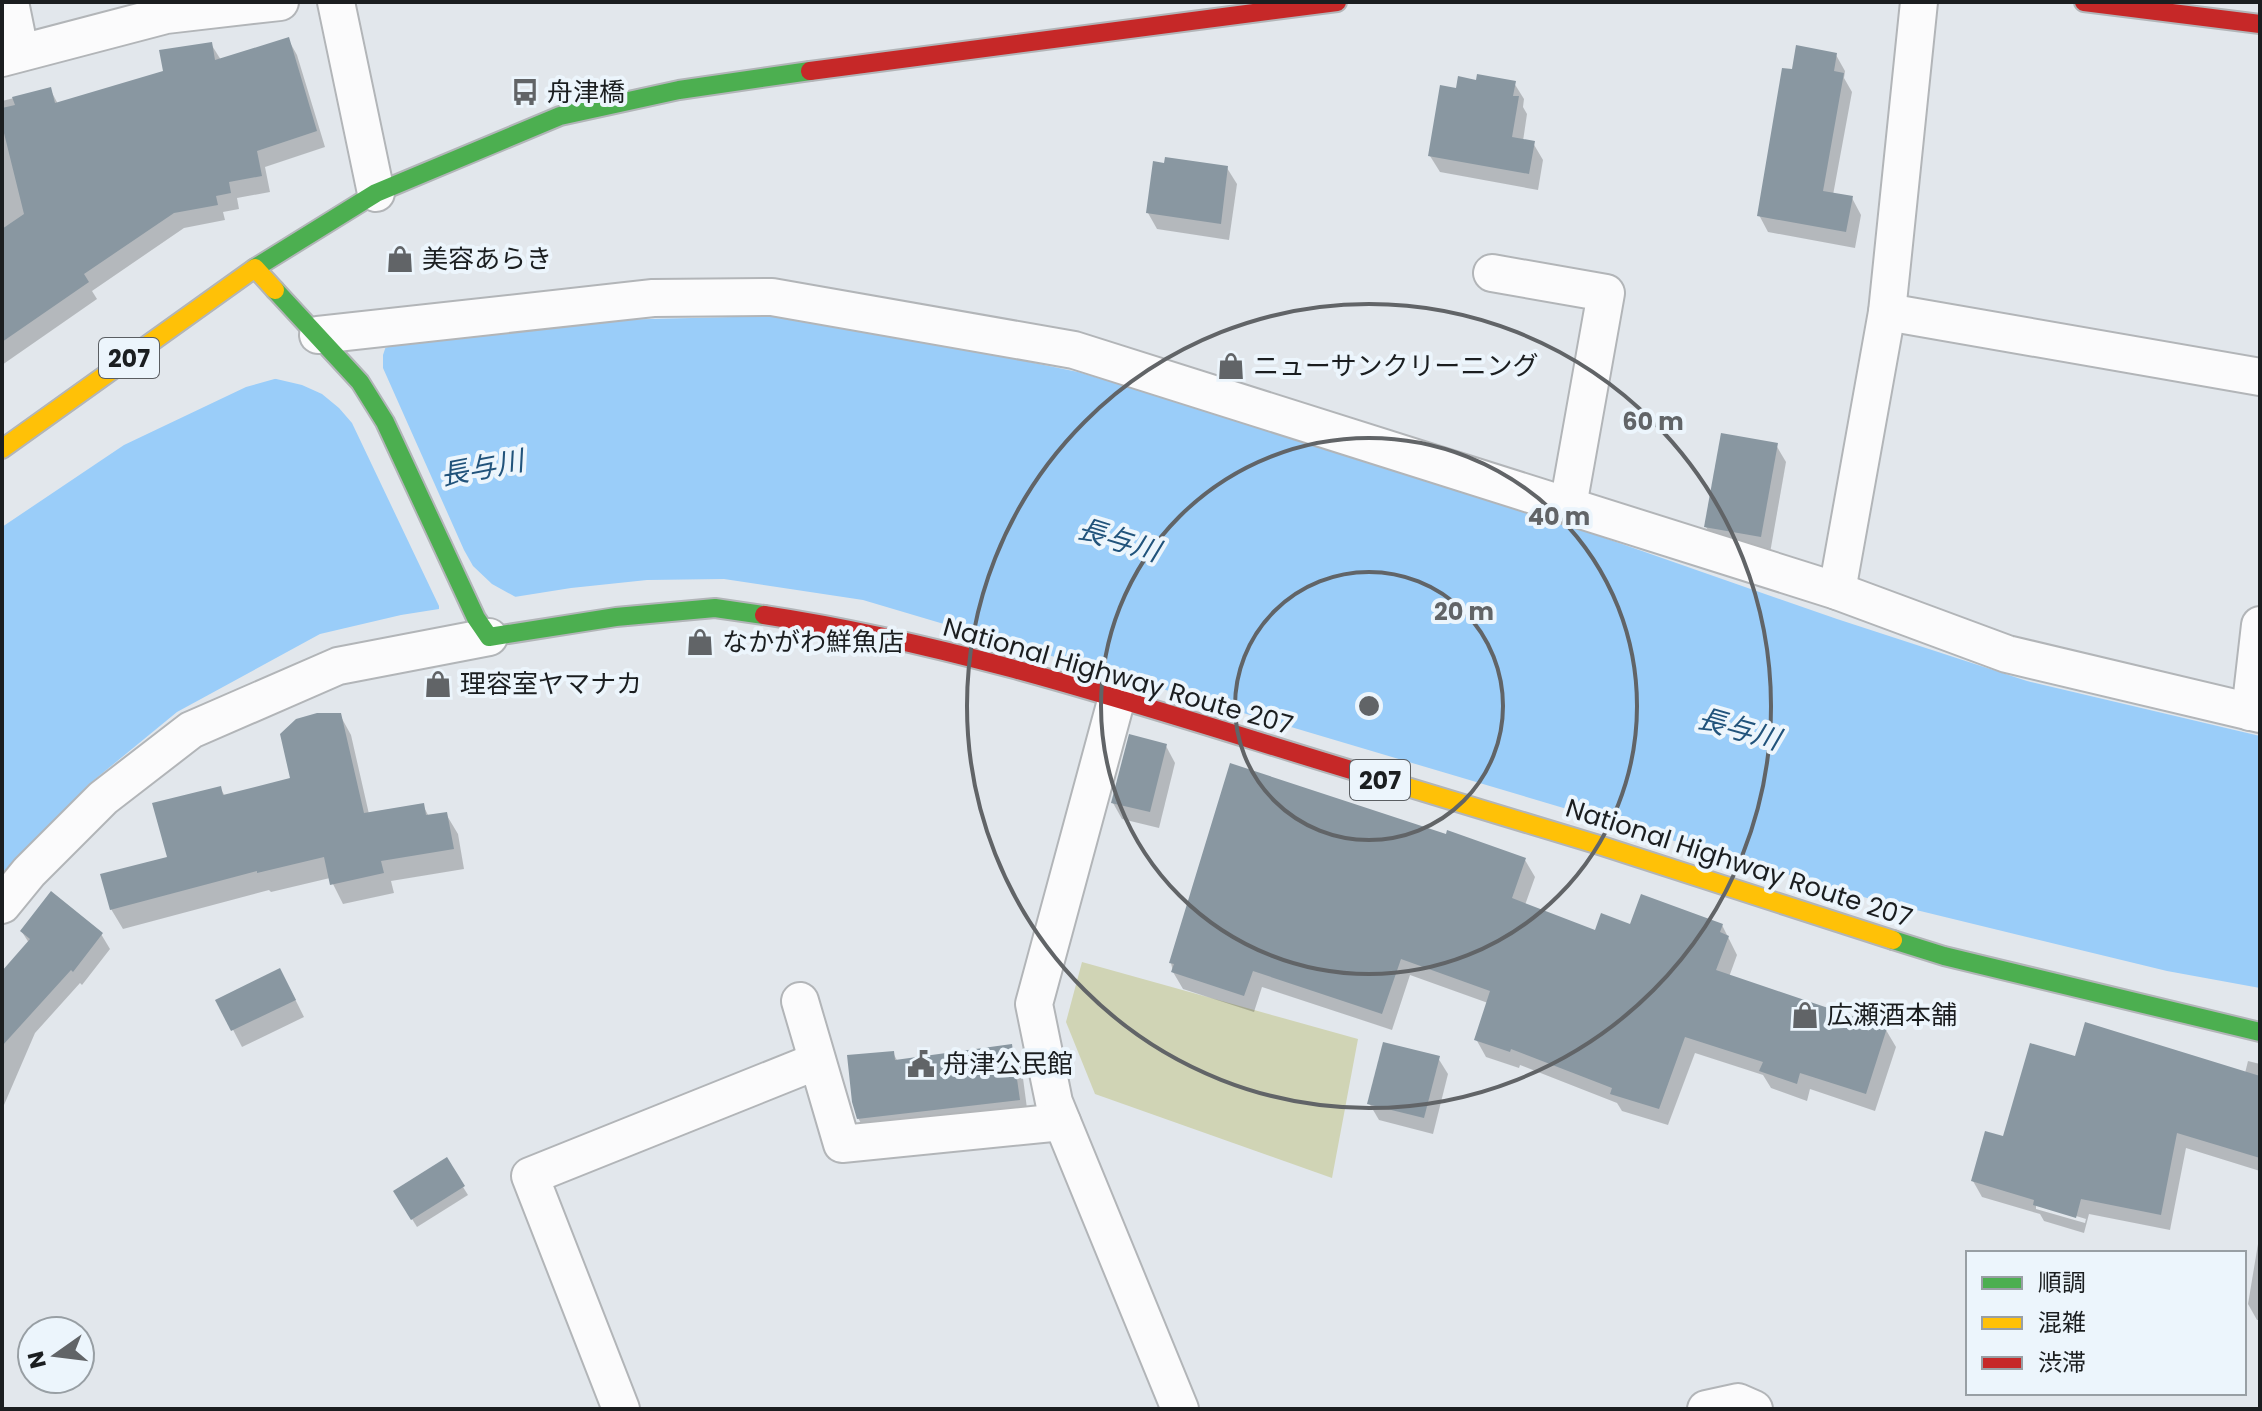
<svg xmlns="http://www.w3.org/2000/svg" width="2262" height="1411" viewBox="0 0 2262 1411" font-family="Poppins,'Noto Sans JP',sans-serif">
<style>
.green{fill:#d0d4b5}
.water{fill:#9acdf9}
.pier{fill:#e2e7ec}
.shadow{fill:#0003;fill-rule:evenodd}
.building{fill:#8997a1}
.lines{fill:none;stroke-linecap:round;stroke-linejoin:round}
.street-casing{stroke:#b2b5b8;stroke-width:40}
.fast-casing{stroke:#b2b5b8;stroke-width:22}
.slow-casing{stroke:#b2b5b8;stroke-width:22}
.jam-casing{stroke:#b2b5b8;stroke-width:22}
.street{stroke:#fbfbfc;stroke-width:36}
.fast{stroke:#4caf50;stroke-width:18}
.slow{stroke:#ffc107;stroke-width:18}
.jam{stroke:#c62828;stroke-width:18}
.ring{fill:none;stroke:#616467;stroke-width:4}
.labels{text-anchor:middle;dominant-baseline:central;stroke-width:8;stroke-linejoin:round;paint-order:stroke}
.shield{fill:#ecf5fc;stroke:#5a5e62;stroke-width:2}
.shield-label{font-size:24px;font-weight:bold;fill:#1b1e20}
.poi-label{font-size:26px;fill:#1b1e20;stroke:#ecf5fc;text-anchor:start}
.street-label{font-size:26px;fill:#1b1e20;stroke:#ecf5fc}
.water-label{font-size:28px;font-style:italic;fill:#21537b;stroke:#ecf5fc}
.centre{fill:#616467;stroke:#ecf5fc;stroke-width:4}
.ring-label{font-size:24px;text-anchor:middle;font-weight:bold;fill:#616467;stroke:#ecf5fc;stroke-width:8;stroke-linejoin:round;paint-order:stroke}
</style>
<rect width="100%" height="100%" fill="#e2e7ec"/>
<polygon class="green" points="1082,962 1358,1039 1332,1178 1095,1094 1066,1022"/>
<polygon class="water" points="776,316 877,331 1078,372 1424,475 1837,619 2027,681 2260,736 2260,988 2167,971 1867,898 863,600 724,579 647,580 571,588 401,615 320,634 177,712 88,785 2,881 2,527 124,445 246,387 399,344 610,320"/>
<polygon class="pier" points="387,343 383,355 383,368 464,550 473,566 492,584 521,600 439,613 439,606 352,423 339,408 322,394 302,385 272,378"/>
<g class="shadow">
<polygon points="288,39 297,55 325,147 265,167 270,192 237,198 239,209 223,212 225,220 184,228 92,291 97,299 2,365 2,101 50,89 58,104 165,72 211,44 221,60"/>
<polygon points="1836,55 1845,71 1844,78 1852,92 1833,195 1852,198 1861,215 1855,248 1768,232 1759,215 1793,72"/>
<polygon points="1478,82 1514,83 1524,99 1523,107 1527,114 1523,141 1533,143 1543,160 1538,190 1440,172 1430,156 1458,90"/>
<polygon points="1227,168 1237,184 1229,240 1157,229 1148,213"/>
<polygon points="1776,445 1786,462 1770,553 1716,543 1706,527"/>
<polygon points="340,715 351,735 369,814 423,805 429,817 446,814 458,834 464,869 391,881 394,893 343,904 330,878 271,892 269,890 123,929 111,909 169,859 220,788 225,796 292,780"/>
<polygon points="1166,746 1175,763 1159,828 1122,819 1113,803"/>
<polygon points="1525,860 1535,877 1525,905 1596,932 1631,926 1722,925 1737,955 1729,977 1886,1030 1896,1047 1875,1111 1810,1089 1807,1101 1771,1088 1763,1075 1695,1053 1668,1125 1622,1111 1617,1103 1520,1065 1519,1068 1486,1057 1476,1039 1488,1003 1410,975 1392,1030 1262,987 1254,1012 1183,989 1173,972 1171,963"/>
<polygon points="22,932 101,934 110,949 82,985 80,983 35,1033 4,1105 2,974 29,943"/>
<polygon points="289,987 304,1017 242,1047 218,1001"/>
<polygon points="1011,1046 1021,1063 1028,1116 868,1135 858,1118 893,1053 898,1062"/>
<polygon points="1438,1058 1448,1074 1433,1134 1379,1120 1369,1103"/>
<path d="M2077,1059l168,14 3,-12 12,3v107l-74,-23 -16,82 -81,-16 -5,19 -40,-12 -4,-7 -58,-17 -9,-16 31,-43zM2036,1204l50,15 -1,4 -49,-14z"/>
<polygon points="446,1160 468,1195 417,1227 395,1192"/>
<polygon points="2259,1238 2260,1238 2260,1320 2257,1320 2248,1304"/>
</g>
<g class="building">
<polygon points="289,37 317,131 257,151 262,176 229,182 231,193 216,196 218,205 174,213 84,274 89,282 2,342 2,229 24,214 2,125 2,108 15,105 12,97 51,87 55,103 163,71 159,50 212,42 215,60"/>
<polygon points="1796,45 1837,53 1834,71 1844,73 1823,191 1853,196 1846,232 1757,216 1782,68 1792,69"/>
<polygon points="1477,74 1516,81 1513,96 1519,96 1512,137 1535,141 1529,174 1428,156 1440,85 1456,88 1458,76 1476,80"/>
<polygon points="1165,157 1228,166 1221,224 1146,213 1153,161 1164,163"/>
<polygon points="1721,433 1778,443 1761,537 1704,527"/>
<polygon points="317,713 341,713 364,813 424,803 426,815 447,812 454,849 381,861 384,873 330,885 324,857 257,873 257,871 110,910 100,874 167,857 152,803 221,786 223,795 290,778 280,734 296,719"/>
<polygon points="1129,734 1167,744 1150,812 1111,803"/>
<polygon points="1230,763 1446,834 1447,830 1526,858 1512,898 1595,930 1601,913 1630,924 1641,894 1723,924 1720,932 1729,936 1716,970 1887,1028 1866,1094 1800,1073 1797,1084 1759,1071 1763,1062 1685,1037 1659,1109 1610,1094 1612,1088 1511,1049 1510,1052 1474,1040 1490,991 1401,959 1382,1014 1253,971 1244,996 1171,972 1174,964 1169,963"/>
<polygon points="51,891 103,933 73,972 71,970 2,1046 2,971 30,939 20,931"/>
<polygon points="280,968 296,1000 231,1031 215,1000"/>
<polygon points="2085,1022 2260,1076 2260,1158 2177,1133 2161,1215 2081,1199 2076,1218 2033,1205 2034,1200 1971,1181 1985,1131 2003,1136 2030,1043 2075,1056"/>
<polygon points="1383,1042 1440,1056 1424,1118 1367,1104"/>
<polygon points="1012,1044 1020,1100 857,1119 852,1102 847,1055 894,1051 895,1060"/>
<polygon points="447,1157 465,1186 411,1220 393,1191"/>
</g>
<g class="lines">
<g class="street-casing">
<g id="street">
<polyline points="10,2 20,51"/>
<polyline points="336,2 376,193"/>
<polyline points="2,58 166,15 280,2"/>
<polyline points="1492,273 1606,293 1568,506"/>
<polyline points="1887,312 2260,377"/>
<polyline points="318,335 653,298 772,297 1074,350 1837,591 2007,654 2260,714"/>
<polyline points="1837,591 1887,312 1919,2"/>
<polyline points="1116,701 1034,1004 1054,1102 1180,1409"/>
<polyline points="2250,712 2260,625"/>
<polyline points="2,905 29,872 103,798 191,730 338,666 489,637"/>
<polyline points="800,1001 842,1144 1062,1122"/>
<polyline points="621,1409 530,1176 817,1061"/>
<polyline points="1706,1409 1738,1402 1754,1409"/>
</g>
</g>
<g class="fast-casing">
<g id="fast">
<polyline points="255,268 376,193 560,116 679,90 810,71"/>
<polyline points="275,290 360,382 385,422 476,618 489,637 616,617 715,608 764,615"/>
<polyline points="1893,940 1944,956 2260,1032"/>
</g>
</g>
<g class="slow-casing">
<g id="slow">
<polyline points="2,449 255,268 275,290"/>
<polyline points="1371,776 1599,845 1893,940"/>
</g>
</g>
<g class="jam-casing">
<g id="jam">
<polyline points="2084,2 2260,24"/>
<polyline points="810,71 1337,2"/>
<path d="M764,615c207,31 407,101 607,161"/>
</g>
</g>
<use href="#street" class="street"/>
<use href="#fast" class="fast"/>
<use href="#slow" class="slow"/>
<use href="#jam" class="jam"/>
</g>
<g class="ring">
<circle cx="1369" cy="706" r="134"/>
<circle cx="1369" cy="706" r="268"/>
<circle cx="1369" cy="706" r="402"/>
</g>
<defs>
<g id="bus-bare" transform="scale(2.16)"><path d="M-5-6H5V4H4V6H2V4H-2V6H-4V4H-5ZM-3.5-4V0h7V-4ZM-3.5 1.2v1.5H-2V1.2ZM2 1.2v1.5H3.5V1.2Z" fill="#616467" stroke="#ecf5fc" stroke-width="2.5" paint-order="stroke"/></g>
<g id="shop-bare" transform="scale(2.16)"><path d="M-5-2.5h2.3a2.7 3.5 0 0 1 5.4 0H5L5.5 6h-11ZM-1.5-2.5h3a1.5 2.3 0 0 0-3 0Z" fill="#616467" stroke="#ecf5fc" stroke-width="2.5" paint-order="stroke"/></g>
<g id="civic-bare" transform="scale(2.16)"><path d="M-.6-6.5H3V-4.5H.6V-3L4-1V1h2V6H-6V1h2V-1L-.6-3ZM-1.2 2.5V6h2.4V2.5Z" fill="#616467" stroke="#ecf5fc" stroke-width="2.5" paint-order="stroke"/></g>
</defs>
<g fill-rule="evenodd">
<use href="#bus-bare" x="525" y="92"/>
<use href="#shop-bare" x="400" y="259"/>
<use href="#shop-bare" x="1231" y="366"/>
<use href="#shop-bare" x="700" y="642"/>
<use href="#shop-bare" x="438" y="684"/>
<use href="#shop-bare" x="1805" y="1015"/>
<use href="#civic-bare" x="921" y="1064"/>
</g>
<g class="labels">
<g class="shield">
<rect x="99" y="338" width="60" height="40" rx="6"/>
<rect x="1350" y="760" width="60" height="40" rx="6"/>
</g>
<g class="shield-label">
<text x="129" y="358">207</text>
<text x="1380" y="780">207</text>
</g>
<g class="poi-label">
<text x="547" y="92">舟津橋</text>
<text x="422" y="259">美容あらき</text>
<text x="1253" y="366">ニューサンクリーニング</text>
<text x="722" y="642">なかがわ鮮魚店</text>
<text x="460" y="684">理容室ヤマナカ</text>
<text x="1827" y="1015">広瀬酒本舗</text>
<text x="943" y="1064">舟津公民館</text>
</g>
<g class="street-label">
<text transform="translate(1118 676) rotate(16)">National Highway Route 207</text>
<text transform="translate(1739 863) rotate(18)">National Highway Route 207</text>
</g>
<g class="water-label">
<text transform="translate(482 468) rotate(-11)">長与川</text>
<text transform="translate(1119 540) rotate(17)">長与川</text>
<text transform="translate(1739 729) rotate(16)">長与川</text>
</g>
</g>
<circle cx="1369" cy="706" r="12" class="centre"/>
<g class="ring-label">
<text x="1653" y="430">60 m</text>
<text x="1559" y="525">40 m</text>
<text x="1464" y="620">20 m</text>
</g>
<rect width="2262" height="1411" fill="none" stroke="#1b1e20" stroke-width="8"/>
<rect x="1966" y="1251" width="280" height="144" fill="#ecf5fc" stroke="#989fa4" stroke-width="2"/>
<rect x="1982" y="1277" width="40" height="12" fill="#4caf50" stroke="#989fa4" stroke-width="2"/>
<text x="2038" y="1291" font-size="24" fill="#1b1e20">順調</text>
<rect x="1982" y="1317" width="40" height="12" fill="#ffc107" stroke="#989fa4" stroke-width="2"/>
<text x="2038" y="1331" font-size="24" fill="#1b1e20">混雑</text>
<rect x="1982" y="1357" width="40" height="12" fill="#c62828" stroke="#989fa4" stroke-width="2"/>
<text x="2038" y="1371" font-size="24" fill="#1b1e20">渋滞</text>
<g transform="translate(56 1355) rotate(256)"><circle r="38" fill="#ecf5fc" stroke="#989fa4" stroke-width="2"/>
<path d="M0-6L14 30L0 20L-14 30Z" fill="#616467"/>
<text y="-12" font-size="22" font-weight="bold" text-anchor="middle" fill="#1b1e20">N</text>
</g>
</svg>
